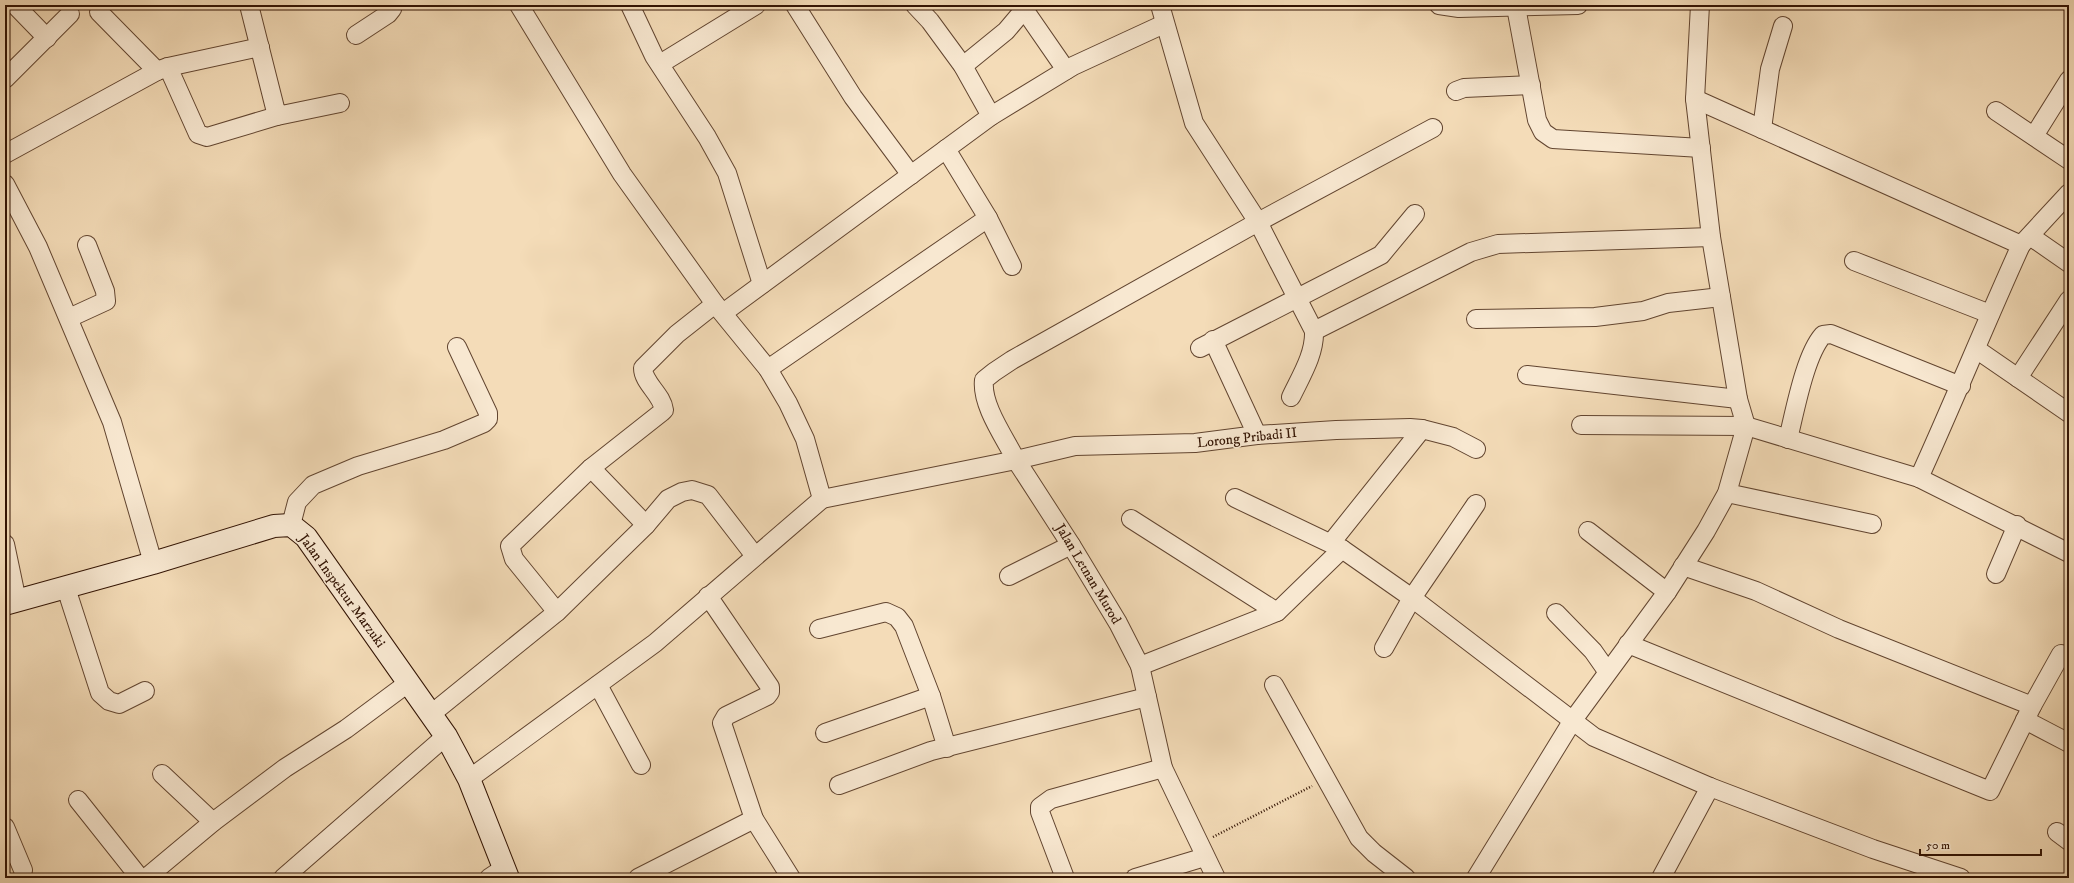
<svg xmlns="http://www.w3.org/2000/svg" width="2074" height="883" viewBox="0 0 2074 883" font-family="'IM FELL DW Pica',serif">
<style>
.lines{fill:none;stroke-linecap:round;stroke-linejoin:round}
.street-casing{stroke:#624530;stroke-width:20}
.secondary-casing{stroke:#321303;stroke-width:24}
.path{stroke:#321303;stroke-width:2.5;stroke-dasharray:1 2;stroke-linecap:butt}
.street{stroke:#f8e8d1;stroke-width:18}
.secondary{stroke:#f8e8d1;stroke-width:22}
.labels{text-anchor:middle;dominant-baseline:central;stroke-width:3;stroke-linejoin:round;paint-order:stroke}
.street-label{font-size:14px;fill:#321303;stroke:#f8e8d1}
</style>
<rect width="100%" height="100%" fill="#f4dcb8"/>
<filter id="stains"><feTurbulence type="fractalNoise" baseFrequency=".005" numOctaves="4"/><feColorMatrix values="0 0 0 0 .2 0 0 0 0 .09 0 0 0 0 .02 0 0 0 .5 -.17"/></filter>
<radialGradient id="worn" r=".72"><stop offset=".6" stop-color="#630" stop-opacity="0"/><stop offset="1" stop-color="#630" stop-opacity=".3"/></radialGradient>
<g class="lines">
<g class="street-casing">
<g id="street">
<polyline points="15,5 47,38"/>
<polyline points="249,5 277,116 340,103"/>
<polyline points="630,5 654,56 707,137 727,173 762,284"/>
<polyline points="795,5 853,97 911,175"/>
<polyline points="915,5 930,21 963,66 991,116"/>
<polyline points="1021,5 1066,70"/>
<path d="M1160,5l34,118 64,99 56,109c1,23 -13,45 -23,66"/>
<polyline points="1439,5 1459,8 1578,5"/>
<polyline points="1516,7 1537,120 1543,132 1553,139 1701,148"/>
<polyline points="99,12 157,71"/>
<polyline points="356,35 388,14 392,9 390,5"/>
<polyline points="660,64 756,5"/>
<polyline points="963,66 1006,31 1028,5"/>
<polyline points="168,67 198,134 207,137 277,116"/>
<polyline points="5,79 70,14"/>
<polyline points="1456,91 1464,88 1531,85"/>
<path d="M1695,99l326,146c-35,77 -67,156 -102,233"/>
<polyline points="1996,111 2069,160"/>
<path d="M1433,128l-175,94 -246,138 -18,12 -10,8c-3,25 21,58 32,80l59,-14 120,-3 62,-8 79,-5 74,-2 12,1 31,8 23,12"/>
<polyline points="1762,129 1770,69 1783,26"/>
<polyline points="2034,136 2069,80"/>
<polyline points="5,154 157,71 168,67 260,47"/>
<polyline points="5,184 38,247 112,422 153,563"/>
<polyline points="988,218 1012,266"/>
<polyline points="2030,236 2069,263"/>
<polyline points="2021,245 2069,193"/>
<polyline points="1854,261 1990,314"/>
<polyline points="723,313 991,116 1073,66 1164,24"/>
<polyline points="69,318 106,301 105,291 87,245"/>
<polyline points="1476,319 1595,317 1643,311 1668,303 1721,297"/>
<polyline points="1314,331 1471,252 1498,244 1711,237"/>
<polyline points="1213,340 1257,435"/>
<polyline points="1200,348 1381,255 1415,214"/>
<polyline points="1976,349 2069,413"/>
<polyline points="768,369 988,218 946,149"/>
<polyline points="1527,375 1738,399"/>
<polyline points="2018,378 2069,300"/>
<polyline points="1581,425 1746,426 1919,478 2069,553"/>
<path d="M1788,439c7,-28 17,-84 35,-104l8,-1 130,52"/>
<polyline points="591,468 646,525"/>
<polyline points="1727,493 1872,524"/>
<polyline points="1235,498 1342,549 1412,598 1594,737 1710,787 1873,849 1961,878"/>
<polyline points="822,499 1016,460 1071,545 1118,623 1140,666 1163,768 1216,878"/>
<polyline points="1131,519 1277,612"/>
<polyline points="291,525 297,502 313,485 358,466 444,440 484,423 488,419 488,413 457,347"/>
<polyline points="1588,531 1667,592"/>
<polyline points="1331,543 1422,429"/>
<polyline points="5,544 17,601"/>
<polyline points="1683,566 1756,591 1839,629 2032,706"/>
<polyline points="1996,574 2017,525"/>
<polyline points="1009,576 1071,545"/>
<polyline points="66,588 100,693 109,701 119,704 145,691"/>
<polyline points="708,596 770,687 770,692 767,696 726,716 722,723 754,819"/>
<path d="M557,612l-43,-53 -4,-13 81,-78 71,-56 2,-2c-2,-16 -21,-27 -21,-42l34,-34 38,-30"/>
<polyline points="1556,613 1593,651 1607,671"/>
<polyline points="819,629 886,612 897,617 904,626 931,696 947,748"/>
<polyline points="1628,644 1990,791 2032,706 2061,654"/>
<polyline points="1384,648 1412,598 1476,504"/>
<polyline points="1140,666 1277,612 1342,549"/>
<polyline points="598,685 641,765"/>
<polyline points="1274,685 1359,838 1374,853 1406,878"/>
<polyline points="430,715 557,612 646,525 668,499 682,492 692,490 708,495 755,556"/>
<polyline points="2025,720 2069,743"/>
<polyline points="825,733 931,696"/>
<polyline points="162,774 213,822"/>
<polyline points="469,779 655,643 822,499 805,439 788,403 768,369 715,304 622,174 519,5"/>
<polyline points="839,785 931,751 1147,697"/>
<polyline points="78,800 140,878"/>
<polyline points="5,827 23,870"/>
<polyline points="2057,832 2069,841"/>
<polyline points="146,878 213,822 285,768 346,729 408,683"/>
<polyline points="283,878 446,736"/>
<polyline points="489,878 504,868"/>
<polyline points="638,878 754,819 791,878"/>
<polyline points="1065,878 1040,812 1040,807 1051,799 1163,768"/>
<polyline points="1135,878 1205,857"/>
<polyline points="1476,878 1573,720 1667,592 1706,531 1727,493 1746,426 1738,399 1711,237 1695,99 1700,5"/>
<polyline points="1661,878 1710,787"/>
</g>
</g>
<g class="secondary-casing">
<polyline id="secondary" points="5,604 153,563 274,526 291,525 306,537 446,736 469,779 508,878"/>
</g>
<polyline class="path" points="1213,837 1312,786"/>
<use href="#street" class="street"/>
<use href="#secondary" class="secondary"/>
</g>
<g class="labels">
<g class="street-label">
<text transform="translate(1247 438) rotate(-6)">Lorong Pribadi II</text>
<text transform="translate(1088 574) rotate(59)">Jalan Letnan Murod</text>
<text transform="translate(342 591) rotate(54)">Jalan Inspektur Marzuki</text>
</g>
</g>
<rect width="2074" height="883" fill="none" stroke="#f4dcb8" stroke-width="20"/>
<rect x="6" y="6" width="2062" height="871" fill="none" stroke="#321303" stroke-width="2"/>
<rect x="10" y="10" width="2054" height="863" fill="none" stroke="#321303"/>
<path d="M1920 849v6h121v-6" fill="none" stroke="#321303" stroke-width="2"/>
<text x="1926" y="849" font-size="12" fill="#321303" stroke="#f8e8d1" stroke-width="3" paint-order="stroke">50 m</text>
<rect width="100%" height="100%" filter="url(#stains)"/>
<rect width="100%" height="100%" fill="url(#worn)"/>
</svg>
